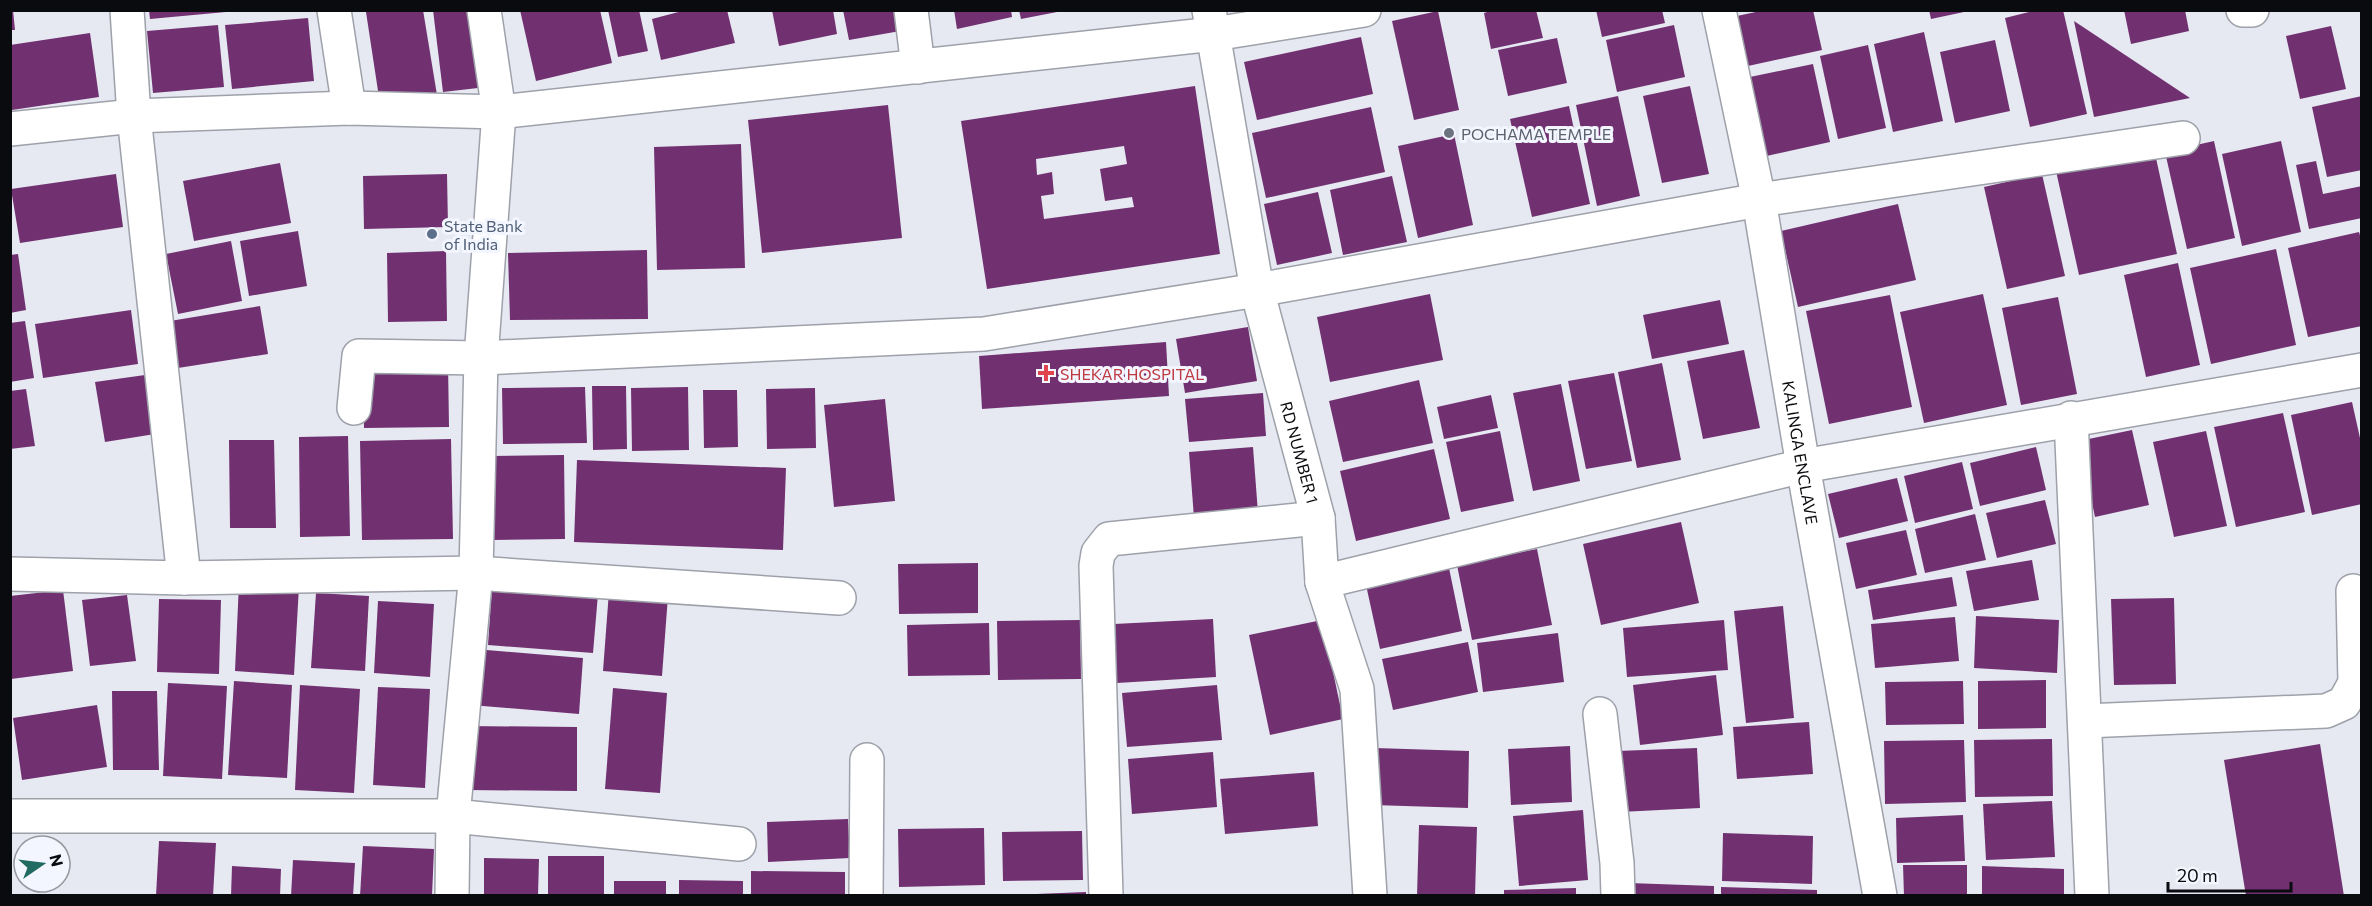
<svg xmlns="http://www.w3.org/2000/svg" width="2372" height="906" viewBox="0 0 2372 906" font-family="Commissioner,sans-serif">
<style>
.building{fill:#713171;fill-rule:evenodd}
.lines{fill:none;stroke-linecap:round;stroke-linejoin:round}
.minor-casing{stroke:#9ea1a9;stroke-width:36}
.minor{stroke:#fff;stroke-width:33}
.worship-dot{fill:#6b7280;stroke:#f3f6ff;stroke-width:2}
.service-dot{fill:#5c6f8a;stroke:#f3f6ff;stroke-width:2}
.health-dot{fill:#e0444e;stroke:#f3f6ff;stroke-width:2}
.labels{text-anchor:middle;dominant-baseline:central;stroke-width:6;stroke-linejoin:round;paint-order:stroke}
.worship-label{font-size:16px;fill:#5b616d;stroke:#f3f6ff;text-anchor:start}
.service-label{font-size:16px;fill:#4e5e75;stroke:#f3f6ff;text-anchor:start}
.health-label{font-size:16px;fill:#be3a42;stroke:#f3f6ff;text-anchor:start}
.street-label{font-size:16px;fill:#0a0b0e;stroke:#f3f6ff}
</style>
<rect width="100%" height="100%" fill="#e6e9f2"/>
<g class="building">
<polygon points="10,10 13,10 15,30 10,30"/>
<polygon points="149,10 225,10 226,12 150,19"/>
<polygon points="379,10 423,10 437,95 380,104 366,12"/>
<polygon points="433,10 468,10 478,88 443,92"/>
<polygon points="520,10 600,10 612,63 536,81"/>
<polygon points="608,10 639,10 648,51 618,57"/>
<polygon points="686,10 727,10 735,43 661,60 652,19"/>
<polygon points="772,10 833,10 837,34 779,46"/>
<polygon points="843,10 902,10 906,30 849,40"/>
<polygon points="954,10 1011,10 1012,17 957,29"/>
<polygon points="1019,10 1057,10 1057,12 1021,19"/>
<polygon points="1494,10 1536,10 1543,38 1491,49 1484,13"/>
<polygon points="1596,10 1662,10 1665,23 1602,37"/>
<polygon points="1765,10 1813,10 1822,50 1748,66 1737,16"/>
<polygon points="1929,10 1964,10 1964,12 1931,19"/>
<polygon points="2037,10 2063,10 2087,114 2030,127 2005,18"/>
<polygon points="2124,10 2185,10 2189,31 2131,44"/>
<polygon points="1438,11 1459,110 1414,120 1392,21"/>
<polygon points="308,18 314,81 232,89 225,25"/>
<polygon points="2074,21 2190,98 2094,117"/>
<polygon points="218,25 224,87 153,93 147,31"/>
<polygon points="1674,25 1685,77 1617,92 1606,40"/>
<polygon points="2331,26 2346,89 2300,99 2286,36"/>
<polygon points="1924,32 1943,121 1893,132 1874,44"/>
<polygon points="90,33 99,97 12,110 10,45"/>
<polygon points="1361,37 1373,94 1257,120 1244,62"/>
<polygon points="1557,38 1567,83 1508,96 1498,50"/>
<polygon points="1995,40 2010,111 1955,123 1940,52"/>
<polygon points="1868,45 1886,128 1838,139 1820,56"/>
<polygon points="1813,64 1830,142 1762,157 1745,78"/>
<path d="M1195,86l25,168 -233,35 -26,-168zM1124,146l3,18 -27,5 5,32 27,-4 2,10 -90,12 -3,-23 13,-2 -2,-22 -15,3 -1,-16z"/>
<polygon points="1690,86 1709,174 1662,183 1643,96"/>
<polygon points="1618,96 1640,196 1597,206 1576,105"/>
<polygon points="2362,96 2362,170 2327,177 2312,107"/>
<polygon points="888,105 902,238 762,253 748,120"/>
<polygon points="1569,106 1590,204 1532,217 1510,119"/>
<polygon points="1371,107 1385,172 1266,198 1252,133"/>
<polygon points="1454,134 1473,225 1418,238 1398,146"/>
<polygon points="2214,141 2235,238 2187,249 2165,152"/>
<polygon points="2281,141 2301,232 2242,246 2222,154"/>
<polygon points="741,144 745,268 657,270 654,147"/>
<polygon points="2154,149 2177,254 2079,275 2056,171"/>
<polygon points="2316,161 2323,194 2362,186 2362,218 2309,229 2296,165"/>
<polygon points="280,163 291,223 194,241 183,181"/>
<polygon points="116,174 123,227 20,243 11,189"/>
<polygon points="447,174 448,227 364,229 363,176"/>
<polygon points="2042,174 2065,276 2007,289 1984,187"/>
<polygon points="1392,176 1407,242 1343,255 1330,190"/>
<polygon points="1318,192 1332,253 1277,265 1264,204"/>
<polygon points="1898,204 1916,280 1798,307 1781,231"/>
<polygon points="298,231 307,286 249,296 240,241"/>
<polygon points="2359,232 2362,242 2362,326 2308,337 2288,248"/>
<polygon points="231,241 242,301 178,314 166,254"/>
<polygon points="2276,249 2296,345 2211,364 2190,268"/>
<polygon points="647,250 648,319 510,320 508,253"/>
<polygon points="446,251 447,321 388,322 387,253"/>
<polygon points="18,254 26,310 10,313 10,255"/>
<polygon points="2178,263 2200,365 2146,377 2124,275"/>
<polygon points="1430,294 1443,360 1330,382 1317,317"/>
<polygon points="1983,294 2007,405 1924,423 1900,312"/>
<polygon points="1890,295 1912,407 1829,424 1806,311"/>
<polygon points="2058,297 2077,394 2021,405 2002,308"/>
<polygon points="1720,300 1729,344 1652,359 1643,315"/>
<polygon points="260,306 268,354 178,368 170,321"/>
<polygon points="131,310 138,364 43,378 35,324"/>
<polygon points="25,321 34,378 10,382 10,323"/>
<polygon points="1248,327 1257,381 1185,393 1176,339"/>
<polygon points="1166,342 1169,396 982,409 979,356"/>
<polygon points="1744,350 1760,428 1703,439 1687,361"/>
<polygon points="448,363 449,427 364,428 363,364"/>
<polygon points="1662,363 1681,460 1637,468 1618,372"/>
<polygon points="1614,373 1632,461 1586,469 1568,381"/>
<polygon points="145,375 155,434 105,442 95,382"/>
<polygon points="1419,380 1433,443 1343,462 1329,401"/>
<polygon points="1561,384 1580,481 1533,491 1513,393"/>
<polygon points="592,386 626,386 627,449 593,450"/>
<polygon points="585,387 587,443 503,444 502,388"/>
<polygon points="688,387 689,450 632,451 631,388"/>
<polygon points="815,388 816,448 767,449 766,389"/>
<polygon points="26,389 35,446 10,449 10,391"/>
<polygon points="703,390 737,390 738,447 704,448"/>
<polygon points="1263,393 1266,436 1189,442 1185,399"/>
<polygon points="1491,395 1498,428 1444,439 1437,407"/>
<polygon points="885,399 895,501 834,507 824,405"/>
<polygon points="2352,402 2362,447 2362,504 2312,515 2291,415"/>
<polygon points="2283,413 2305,512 2236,527 2214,427"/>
<polygon points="2132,430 2149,505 2095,517 2079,441"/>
<polygon points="1500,431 1514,501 1461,512 1446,442"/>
<polygon points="2206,431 2227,526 2174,537 2153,442"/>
<polygon points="348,436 350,536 300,537 299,437"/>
<polygon points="451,439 453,539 362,540 360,441"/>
<polygon points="229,440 274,440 276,528 230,528"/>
<polygon points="1253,447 1258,513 1194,518 1189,452"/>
<polygon points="2036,447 2046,490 1980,506 1970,463"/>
<polygon points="1434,449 1450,519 1356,541 1340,471"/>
<polygon points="564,455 565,539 493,540 491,456"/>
<polygon points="577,460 786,468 783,550 574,542"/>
<polygon points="1962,462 1973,509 1915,523 1904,476"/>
<polygon points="1897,478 1908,521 1839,538 1828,494"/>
<polygon points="2045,500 2056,544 1997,558 1986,513"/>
<polygon points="1975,514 1986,560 1925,573 1915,529"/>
<polygon points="1681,522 1699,603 1601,625 1583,544"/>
<polygon points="1906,530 1917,575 1856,589 1846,543"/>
<polygon points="1537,549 1552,625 1472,640 1457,565"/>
<polygon points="2032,560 2039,600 1974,611 1966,571"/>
<polygon points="978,563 978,613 899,614 898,564"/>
<polygon points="1449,568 1462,631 1380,649 1366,585"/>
<polygon points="1952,577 1957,606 1873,620 1868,590"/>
<polygon points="239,583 299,586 294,675 235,671"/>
<polygon points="492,586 598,594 593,653 488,645"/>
<polygon points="63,590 73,671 11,679 10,596"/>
<polygon points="609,591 668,596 662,676 603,671"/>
<polygon points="316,593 369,596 365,671 311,668"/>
<polygon points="127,595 136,661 90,666 82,600"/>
<polygon points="2174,598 2176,684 2114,685 2111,599"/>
<polygon points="159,599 221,600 219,674 157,672"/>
<polygon points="378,601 434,604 430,677 374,673"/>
<polygon points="1783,606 1794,718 1746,723 1734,611"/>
<polygon points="1976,616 2059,620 2057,673 1974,668"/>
<polygon points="1955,617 1959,661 1875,668 1871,624"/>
<polygon points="1213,619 1216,677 1117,683 1114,624"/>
<polygon points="1080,620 1081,679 998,680 997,621"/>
<polygon points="1322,620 1343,719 1270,735 1249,635"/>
<polygon points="1724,620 1728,670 1627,677 1623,628"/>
<polygon points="989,623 990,675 908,676 907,625"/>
<polygon points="1558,633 1564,682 1483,692 1477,643"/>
<polygon points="1468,642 1478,692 1393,710 1382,659"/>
<polygon points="475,649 583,658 579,714 471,705"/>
<polygon points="1716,675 1723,735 1640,745 1633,685"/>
<polygon points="2046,680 2046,728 1978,729 1978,681"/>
<polygon points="234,681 292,685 287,778 228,775"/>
<polygon points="1963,681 1964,724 1886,725 1885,682"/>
<polygon points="168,683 227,686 222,779 163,776"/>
<polygon points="300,685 360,689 354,793 295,790"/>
<polygon points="1217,685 1222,740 1127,747 1122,693"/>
<polygon points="378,687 430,689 425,788 373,785"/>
<polygon points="613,688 667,693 660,793 605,789"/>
<polygon points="112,691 157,691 159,770 113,770"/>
<polygon points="97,705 107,767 22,780 13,718"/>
<polygon points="1809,722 1813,774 1737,779 1733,727"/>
<polygon points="468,726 577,727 577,791 467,790"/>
<polygon points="2052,739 2053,796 1975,797 1974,740"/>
<polygon points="1964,740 1966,802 1885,804 1884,741"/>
<polygon points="2320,744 2344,896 2246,896 2224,760"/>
<polygon points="1570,746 1572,802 1511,805 1508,749"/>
<polygon points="1375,748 1469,751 1468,808 1373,805"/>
<polygon points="1697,748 1700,808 1620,812 1617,751"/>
<polygon points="1213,752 1217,807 1132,814 1128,759"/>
<polygon points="1314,772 1318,826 1225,834 1220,779"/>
<polygon points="2052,801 2055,857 1986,860 1983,804"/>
<polygon points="1583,810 1588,880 1519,886 1513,816"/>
<polygon points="1963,815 1965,861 1897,863 1896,818"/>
<polygon points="848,819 850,858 768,862 767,822"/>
<polygon points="1419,825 1477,827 1475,896 1417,896"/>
<polygon points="984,828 985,885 899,887 898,829"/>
<polygon points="1082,831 1083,880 1003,881 1002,832"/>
<polygon points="1723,833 1813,836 1812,884 1722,881"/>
<polygon points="159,841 216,843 213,896 156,896"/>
<polygon points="363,846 434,849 432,896 360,896"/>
<rect x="548" y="856" width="56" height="40"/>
<polygon points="484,858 539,859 538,896 484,896"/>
<polygon points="293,860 355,863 353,896 291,896"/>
<polygon points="1903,865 1967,865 1967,896 1904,896"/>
<polygon points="232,866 281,869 280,896 231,896"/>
<polygon points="1982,866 2064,869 2064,896 1982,896"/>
<polygon points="751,871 845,872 845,896 751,896"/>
<polygon points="679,880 743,881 743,896 679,896"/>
<rect x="614" y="881" width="52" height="15"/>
<polygon points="1629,883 1714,886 1714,896 1629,896"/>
<polygon points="1721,887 1817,890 1817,896 1721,896"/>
<polygon points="1576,888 1576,896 1504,896 1504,890"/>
<polygon points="1086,892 1086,896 1036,896 1036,894"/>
</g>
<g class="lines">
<g class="minor-casing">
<g id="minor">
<polyline points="127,10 134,116 184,578"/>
<polyline points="334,10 349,108"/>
<polyline points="911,10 918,67"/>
<path id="s1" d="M1209,10l48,280 61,228 4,64 35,107 13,207"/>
<path id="s2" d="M1719,10l40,190 44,266 77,430"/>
<polyline points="2243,10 2252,10"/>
<polyline points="10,129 134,116 349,108 499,112 1214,34 1364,10"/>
<polyline points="354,408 359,356 481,358 984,334 1257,290 1759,200 2183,138"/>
<polyline points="2071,418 2092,896"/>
<polyline points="10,574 184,578 476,573 839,598"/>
<polyline points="1322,582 1803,466 2362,370"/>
<polyline points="1600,714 1617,863 1618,896"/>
<polyline points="2085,721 2326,711 2344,703 2355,683 2353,591"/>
<polyline points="10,816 453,816 739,844"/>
<polyline points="452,896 453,816 476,573 481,358 499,112 484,10"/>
<polyline points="866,896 867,760"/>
<polyline points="1106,896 1096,566 1098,553 1109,539 1318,518"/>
</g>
</g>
<use href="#minor" class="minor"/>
</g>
<circle class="worship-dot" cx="1449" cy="133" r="6"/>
<circle class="service-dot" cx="432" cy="234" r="6"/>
<path class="health-dot" d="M1043 364h6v6h6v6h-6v6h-6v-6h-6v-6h6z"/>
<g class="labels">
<g class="worship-label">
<text x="1461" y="133">POCHAMA TEMPLE</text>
</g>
<g class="service-label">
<text x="444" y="225">State Bank<tspan x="444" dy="18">of India</tspan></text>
</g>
<g class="health-label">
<text x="1060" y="373">SHEKAR HOSPITAL</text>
</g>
<g class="street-label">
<text stroke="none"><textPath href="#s1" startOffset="452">RD NUMBER 1</textPath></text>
<text stroke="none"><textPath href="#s2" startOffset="450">KALINGA ENCLAVE</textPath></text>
</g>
</g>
<rect width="2372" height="906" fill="none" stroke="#0a0b0e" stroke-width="24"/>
<g transform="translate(42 864) rotate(76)"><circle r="28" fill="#f3f6ff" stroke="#96989f" stroke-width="1.5"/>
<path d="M0-4.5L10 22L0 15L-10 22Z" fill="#226b62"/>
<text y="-9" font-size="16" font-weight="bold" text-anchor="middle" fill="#0a0b0e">N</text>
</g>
<path d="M2168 882v9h123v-9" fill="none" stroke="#0a0b0e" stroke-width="3"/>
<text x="2177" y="882" font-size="18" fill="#0a0b0e" stroke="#f3f6ff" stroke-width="4.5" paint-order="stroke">20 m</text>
</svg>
